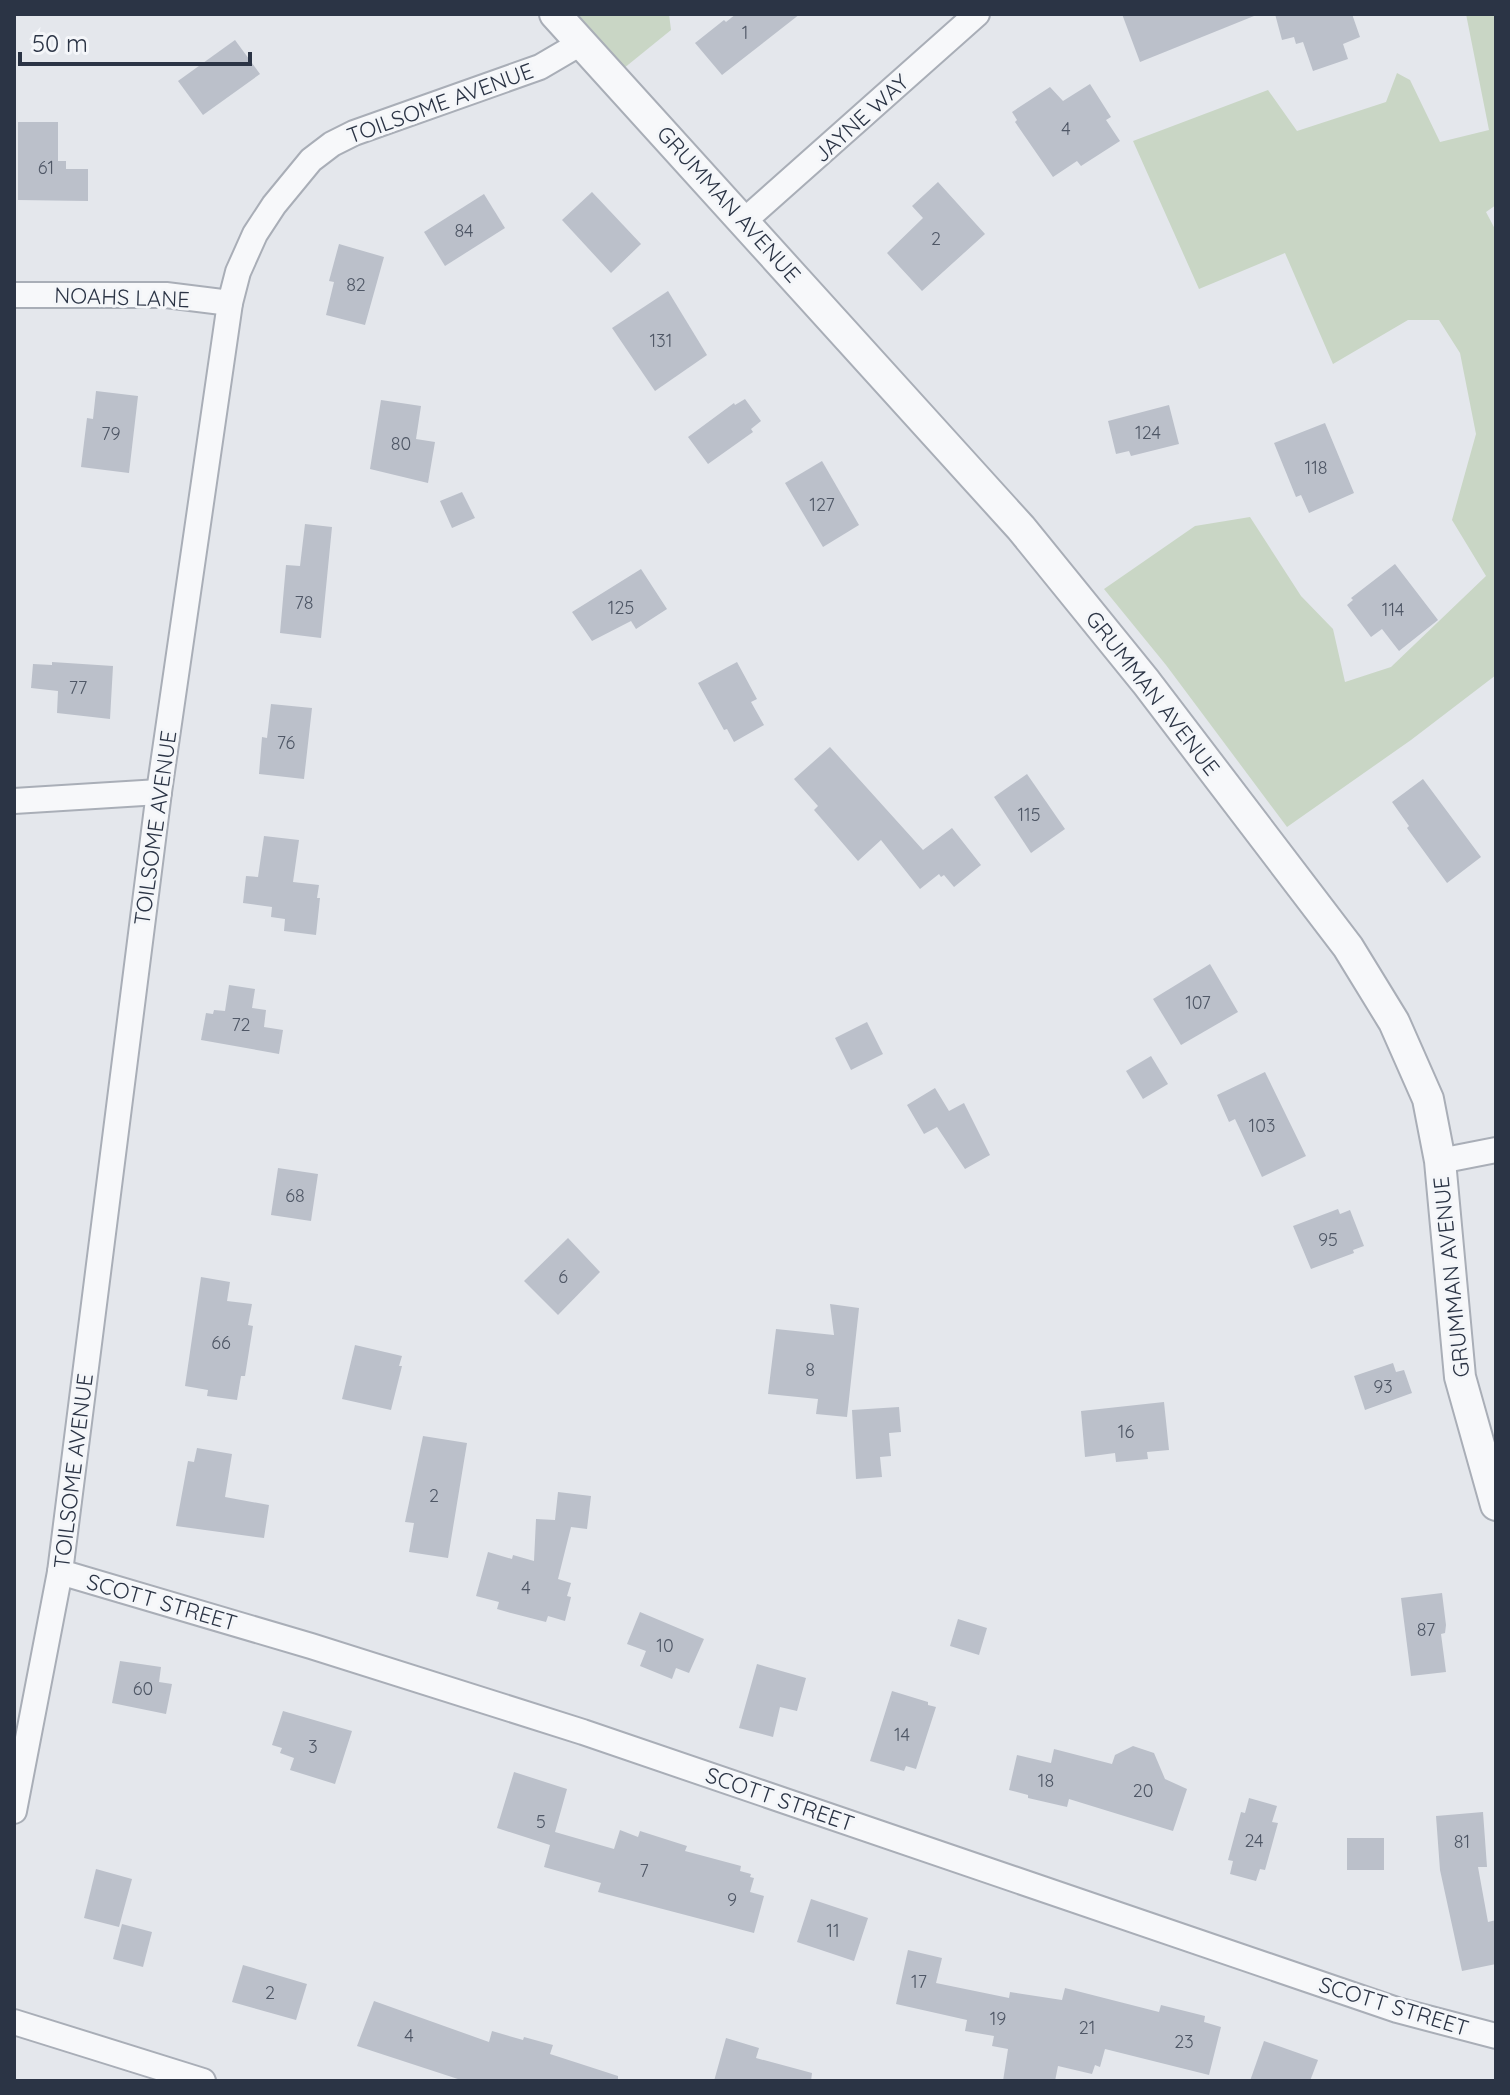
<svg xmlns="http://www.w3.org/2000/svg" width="1510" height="2095" viewBox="0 0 1510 2095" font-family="Quicksand,sans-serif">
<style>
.green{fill:#c9d6c5}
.building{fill:#bbc0ca}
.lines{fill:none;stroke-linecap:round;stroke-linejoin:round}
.minor-casing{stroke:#a9aeb7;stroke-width:28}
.tertiary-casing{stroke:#a9aeb7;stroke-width:34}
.minor{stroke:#f7f8fa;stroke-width:24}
.tertiary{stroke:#f7f8fa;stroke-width:30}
.labels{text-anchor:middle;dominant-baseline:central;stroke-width:6;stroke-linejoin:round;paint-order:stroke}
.number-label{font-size:18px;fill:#4f5766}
.street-label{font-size:22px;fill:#2b3445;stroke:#f4f6f9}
</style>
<rect width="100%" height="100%" fill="#e4e7ec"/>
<g class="green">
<polygon points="555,14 669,14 671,30 613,77"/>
<polygon points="1466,14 1496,14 1496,205 1486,212 1496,231 1496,675 1411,740 1287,827 1166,665 1104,589 1195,526 1250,517 1301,596 1333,629 1345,682 1391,667 1486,576 1452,520 1476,434 1460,353 1439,320 1408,320 1333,364 1285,253 1199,289 1133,141 1268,90 1297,131 1386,102 1397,73 1410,80 1440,142 1489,130"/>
</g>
<g class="building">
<polygon points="736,14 800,14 722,75 695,43 724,20 726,22"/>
<polygon points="1122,14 1254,14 1254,16 1140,62"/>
<polygon points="1275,14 1352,14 1360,37 1343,44 1348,59 1313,71 1303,42 1296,44 1294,37 1282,40"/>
<polygon points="235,40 260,74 203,115 178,81"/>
<polygon points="1090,84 1111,117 1106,120 1120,141 1081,166 1077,161 1053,177 1015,122 1017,120 1012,112 1050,87 1063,101"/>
<polygon points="18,122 58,122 58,161 66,161 66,169 88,169 88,201 18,200"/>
<polygon points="938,182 985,234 922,291 887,253 923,218 912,206"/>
<polygon points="592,192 641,244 611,273 562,220"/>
<polygon points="484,194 505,228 445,266 424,232"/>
<polygon points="339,244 384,257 365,325 326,315 334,282 329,281"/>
<polygon points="668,291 707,355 655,391 612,328"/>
<polygon points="96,391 138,396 129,473 81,467 87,418 93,419"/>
<polygon points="745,399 761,421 751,429 753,432 708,464 688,437 734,403 735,405"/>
<polygon points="381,400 421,406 416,439 435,442 428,483 370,469"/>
<polygon points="1169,405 1179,444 1131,456 1129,451 1116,454 1108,421"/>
<polygon points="1325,423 1354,493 1309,513 1301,495 1296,497 1274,443"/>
<polygon points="822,461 859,525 823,547 785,483"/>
<polygon points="462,492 475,518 452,528 440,501"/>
<polygon points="305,524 332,527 321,638 280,633 286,565 300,566"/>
<polygon points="1395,564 1438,620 1399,651 1382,629 1371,637 1347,605 1353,600 1351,598"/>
<polygon points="641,569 667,609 636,629 631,621 592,641 572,612"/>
<polygon points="52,662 113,666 110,719 57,713 58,691 31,688 33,664 52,665"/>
<polygon points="737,662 757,699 751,702 764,725 734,742 727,729 724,730 698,683"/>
<polygon points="271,704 312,708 304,779 259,774 262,737 267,738"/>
<polygon points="830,747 923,850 952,828 981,865 954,887 944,875 941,877 939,874 920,889 881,840 858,861 814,810 818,806 794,779"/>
<polygon points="1027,774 1065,829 1031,853 994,797"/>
<polygon points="1423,779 1481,857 1447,883 1407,828 1409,826 1392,802"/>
<polygon points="264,836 299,840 293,882 319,885 317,898 320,898 316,935 284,931 285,919 271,917 272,907 243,903 246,876 258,877"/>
<polygon points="1210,964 1238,1012 1181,1045 1153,999"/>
<polygon points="229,985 255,989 252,1008 266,1010 264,1027 283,1030 279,1054 201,1040 206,1013 213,1014 214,1010 225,1011"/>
<polygon points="867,1022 883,1054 851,1070 835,1038"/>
<polygon points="1151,1056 1168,1084 1143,1099 1126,1071"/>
<polygon points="1265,1072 1306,1156 1262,1177 1235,1119 1229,1122 1217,1095"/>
<polygon points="935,1088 949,1111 964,1103 990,1155 965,1169 937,1127 924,1134 907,1105"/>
<polygon points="278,1168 318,1174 311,1221 271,1215"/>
<polygon points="1338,1209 1340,1214 1350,1210 1364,1246 1353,1250 1354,1253 1311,1269 1293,1226"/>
<polygon points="568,1238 600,1272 558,1315 524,1281"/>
<polygon points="201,1277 230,1282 227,1301 252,1304 248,1325 253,1326 245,1376 241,1376 237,1400 207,1396 208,1390 185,1386"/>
<polygon points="830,1304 859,1308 847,1417 816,1414 818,1399 768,1394 776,1329 834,1335"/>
<polygon points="355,1345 402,1356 399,1366 402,1366 391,1410 342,1399"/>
<polygon points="1393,1363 1396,1372 1404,1370 1412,1393 1365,1410 1354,1376"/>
<polygon points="1164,1402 1169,1450 1147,1452 1148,1459 1116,1462 1115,1453 1085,1457 1081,1411"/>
<polygon points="899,1407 901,1432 889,1433 891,1456 880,1457 882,1477 856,1479 852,1410"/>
<polygon points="423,1436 467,1443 448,1558 409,1552 414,1523 405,1522"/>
<polygon points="197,1448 232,1454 225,1497 269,1505 264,1538 176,1526 188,1461 194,1462"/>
<polygon points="558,1492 591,1496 587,1529 571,1527 558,1579 571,1583 567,1596 571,1597 565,1621 548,1616 546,1622 511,1613 497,1609 499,1602 476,1596 488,1552 512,1559 513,1555 534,1561 536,1519 555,1520"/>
<polygon points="1442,1593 1446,1625 1445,1633 1441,1634 1446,1672 1411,1676 1401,1598"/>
<polygon points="640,1612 704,1639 689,1673 676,1668 672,1679 640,1666 646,1651 627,1644"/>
<polygon points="958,1619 987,1628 979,1655 950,1646"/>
<polygon points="120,1661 161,1667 159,1682 172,1684 166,1714 112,1703"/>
<polygon points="757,1664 806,1678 797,1711 780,1707 773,1737 739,1728"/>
<polygon points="892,1691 928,1702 928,1705 936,1707 916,1769 906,1766 904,1771 870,1761"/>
<polygon points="283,1711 352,1731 335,1784 290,1770 294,1758 280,1753 282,1748 272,1745"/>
<polygon points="1133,1746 1154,1753 1165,1779 1187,1789 1173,1831 1069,1799 1067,1807 1028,1798 1028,1795 1009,1790 1017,1755 1051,1763 1054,1749 1112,1764 1115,1755"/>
<polygon points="514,1772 567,1789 555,1832 614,1849 620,1830 638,1837 640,1831 687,1846 685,1851 741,1866 740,1871 751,1874 750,1877 754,1878 750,1892 764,1896 754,1933 598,1892 601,1883 544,1867 550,1845 497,1828"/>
<polygon points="1249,1798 1277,1806 1272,1822 1278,1823 1265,1870 1260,1869 1256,1881 1230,1874 1233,1861 1228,1860 1241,1812 1245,1813"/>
<polygon points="1483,1812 1487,1867 1478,1867 1488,1922 1496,1920 1496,1964 1462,1971 1440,1870 1436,1816"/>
<rect x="1347" y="1838" width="37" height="32"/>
<polygon points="96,1869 132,1879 119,1927 84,1918"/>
<polygon points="811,1899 868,1918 854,1961 797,1942"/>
<polygon points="122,1924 152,1932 143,1967 113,1959"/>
<polygon points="908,1950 942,1958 936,1983 1009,1998 1010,1992 1062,2000 1065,1988 1159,2012 1161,2005 1205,2016 1204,2022 1221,2027 1209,2075 1105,2049 1100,2067 1095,2065 1092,2074 1058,2066 1055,2081 1003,2081 1008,2049 992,2046 994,2036 965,2031 967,2020 896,2004"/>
<polygon points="243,1965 307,1984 296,2020 232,2002"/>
<polygon points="374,2001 489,2042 492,2031 523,2040 524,2037 553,2045 550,2054 618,2076 618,2081 464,2081 357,2046"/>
<polygon points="726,2038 759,2048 756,2058 812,2073 811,2081 714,2081"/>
<polygon points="1264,2041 1318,2060 1310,2081 1250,2081"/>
</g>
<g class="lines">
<g class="minor-casing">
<g id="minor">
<polyline points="744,221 977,14"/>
<polyline points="14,295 166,295 230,303"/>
<polyline points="14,801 159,792"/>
<polyline points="1440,1161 1496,1150"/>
<polyline points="60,1572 311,1646 583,1732 1397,2010 1496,2036"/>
<polyline points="14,1811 60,1572 159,792 230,303 238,272 255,234 274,205 311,160 332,144 354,133 540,67 581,43"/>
<polyline points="14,2022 203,2081"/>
</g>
</g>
<g class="tertiary-casing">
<polyline id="tertiary" points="555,14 1021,528 1146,682 1348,947 1394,1022 1428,1099 1440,1161 1460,1377 1496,1505"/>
</g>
<use href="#minor" class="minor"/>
<use href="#tertiary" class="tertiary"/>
</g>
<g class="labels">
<g class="number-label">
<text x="745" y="32">1</text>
<text x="1066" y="128">4</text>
<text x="46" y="167">61</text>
<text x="464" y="230">84</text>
<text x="936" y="238">2</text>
<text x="356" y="284">82</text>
<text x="661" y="340">131</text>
<text x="1148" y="432">124</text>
<text x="111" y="433">79</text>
<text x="401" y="443">80</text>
<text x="1316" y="467">118</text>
<text x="822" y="504">127</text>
<text x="304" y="602">78</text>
<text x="621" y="607">125</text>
<text x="1393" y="609">114</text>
<text x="78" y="687">77</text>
<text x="286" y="742">76</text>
<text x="1029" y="814">115</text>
<text x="1198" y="1002">107</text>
<text x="241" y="1024">72</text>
<text x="1262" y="1125">103</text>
<text x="295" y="1195">68</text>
<text x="1328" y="1239">95</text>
<text x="563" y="1276">6</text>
<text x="221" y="1342">66</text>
<text x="810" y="1369">8</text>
<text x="1383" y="1386">93</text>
<text x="1126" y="1431">16</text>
<text x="434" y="1495">2</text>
<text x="526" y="1587">4</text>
<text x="1426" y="1629">87</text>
<text x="665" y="1645">10</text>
<text x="143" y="1688">60</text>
<text x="902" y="1734">14</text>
<text x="313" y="1746">3</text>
<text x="1046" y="1780">18</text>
<text x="1143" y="1790">20</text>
<text x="541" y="1821">5</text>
<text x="1254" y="1840">24</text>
<text x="1462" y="1841">81</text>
<text x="644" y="1870">7</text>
<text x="732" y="1899">9</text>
<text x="833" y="1930">11</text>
<text x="919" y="1981">17</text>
<text x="270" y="1992">2</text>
<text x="998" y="2018">19</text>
<text x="1087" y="2027">21</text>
<text x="409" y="2035">4</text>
<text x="1184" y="2041">23</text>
</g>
<g class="street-label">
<text transform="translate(440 103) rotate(-20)">TOILSOME AVENUE</text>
<text transform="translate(861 118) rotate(-42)">JAYNE WAY</text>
<text transform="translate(729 204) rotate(48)">GRUMMAN AVENUE</text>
<text transform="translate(122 297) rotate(2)">NOAHS LANE</text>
<text transform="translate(1153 693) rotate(52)">GRUMMAN AVENUE</text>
<text transform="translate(155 828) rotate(-82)">TOILSOME AVENUE</text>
<text transform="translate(1451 1277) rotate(-96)">GRUMMAN AVENUE</text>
<text transform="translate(73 1471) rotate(-83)">TOILSOME AVENUE</text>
<text transform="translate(162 1602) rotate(16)">SCOTT STREET</text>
<text transform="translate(780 1799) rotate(19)">SCOTT STREET</text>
<text transform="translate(1394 2006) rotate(17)">SCOTT STREET</text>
</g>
</g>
<rect width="1510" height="2095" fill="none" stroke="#2b3445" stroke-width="32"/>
<path d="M20 52v12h230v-12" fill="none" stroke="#2b3445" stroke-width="4"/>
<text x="32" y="52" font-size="24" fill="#2b3445" stroke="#f4f6f9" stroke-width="6" paint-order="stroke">50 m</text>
</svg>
